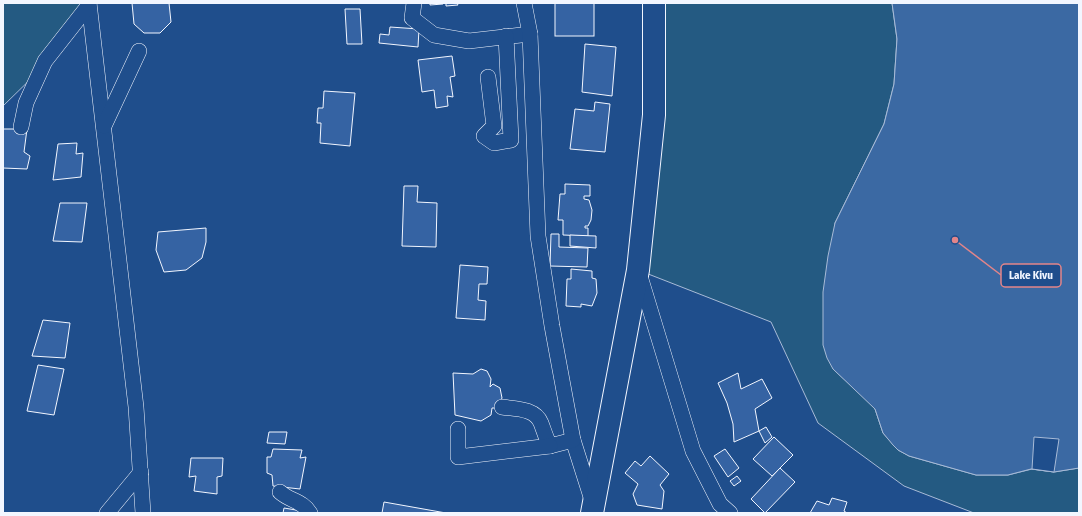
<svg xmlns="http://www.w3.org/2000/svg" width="1082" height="516" viewBox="0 0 1082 516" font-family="'Fira Sans Condensed',sans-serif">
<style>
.green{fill:#245a82;stroke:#a8bbd7}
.water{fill:#3b69a3;stroke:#a8bbd7}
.pier{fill:#1f4e8c;stroke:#a8bbd7}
.building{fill:#3563a3;stroke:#f2f6ff}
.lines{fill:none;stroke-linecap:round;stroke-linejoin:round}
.minor-casing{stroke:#f2f6ff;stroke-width:16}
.highway-casing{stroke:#f2f6ff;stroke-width:24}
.minor{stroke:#1f4e8c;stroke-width:15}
.highway{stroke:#1f4e8c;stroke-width:22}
.leader{fill:none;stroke:#e38589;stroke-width:1.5}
.callout-dot{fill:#e38589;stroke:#1f4e8c;stroke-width:1.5}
.callout{fill:#1f4e8c;stroke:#e38589;stroke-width:1.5}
.callout-label{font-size:11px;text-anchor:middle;font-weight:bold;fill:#f2f6ff}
</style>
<rect width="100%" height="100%" fill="#1f4e8c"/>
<g class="green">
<polygon points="3,3 93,3 42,68 3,106"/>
<polygon points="654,3 892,3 897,39 894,84 884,124 835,223 833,369 869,402 875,409 883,433 898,450 909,456 976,475 1008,475 1032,469 1054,472 1079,468 1079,513 974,513 904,486 818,423 771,322 638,270"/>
</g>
<polygon class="water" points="892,3 1079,3 1079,468 1054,472 1031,469 1008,475 976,475 909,456 898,450 893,445 883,433 875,409 833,369 827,358 823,345 823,292 828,256 835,223 884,124 894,84 897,39"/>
<polygon class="pier" points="1034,437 1059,439 1054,472 1032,469"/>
<g class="building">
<polygon points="132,3 169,3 171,22 160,33 144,33 134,24"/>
<polygon points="430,3 443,3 443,4 430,5"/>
<polygon points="446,3 457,3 458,5 446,6"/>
<rect x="555" y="3" width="39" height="33"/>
<polygon points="345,9 360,9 362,44 347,44"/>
<polygon points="390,27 419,29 418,47 379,43 380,34 389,35"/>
<polygon points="585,44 616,47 612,96 582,92"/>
<polygon points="452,56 455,76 450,77 453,97 447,96 448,106 436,108 434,90 422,92 418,60"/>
<polygon points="324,91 355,93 350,146 320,143 321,123 317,123 318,108 323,108"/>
<polygon points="595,102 610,104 605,152 570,149 575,109 594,111"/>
<polygon points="3,129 27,129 24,152 30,156 27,169 3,168"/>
<polygon points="77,143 76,154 83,153 81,177 53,180 58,144"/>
<polygon points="565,184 590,185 590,196 584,196 584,199 589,200 592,210 591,220 588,226 585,226 585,228 588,228 588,236 563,235 563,220 558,220 560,194 565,194"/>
<polygon points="404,186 418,186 417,202 437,203 436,247 402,246"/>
<polygon points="60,203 87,203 82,242 53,241"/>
<polygon points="206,228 206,242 202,258 186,270 164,272 156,250 158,232"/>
<polygon points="551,234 559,234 559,247 588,248 587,267 550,266"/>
<polygon points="570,235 596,236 596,248 570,246"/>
<polygon points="460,265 488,267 487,284 479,284 478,300 486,301 485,320 456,318"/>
<polygon points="571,269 592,271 592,278 596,279 597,293 592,306 581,304 581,307 566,306 567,279 571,279"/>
<polygon points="43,320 70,323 65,358 32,356"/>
<polygon points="38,365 64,369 54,415 27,411"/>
<polygon points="481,369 487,371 491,379 490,387 493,384 500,388 502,398 497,408 492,408 491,415 481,421 455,415 453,373 473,374"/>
<polygon points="738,373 741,389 762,379 772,398 755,409 759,431 734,442 733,424 727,403 718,383"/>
<polygon points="766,427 772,437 765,443 759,431"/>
<polygon points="269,432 287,432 285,444 267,443"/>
<polygon points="774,437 793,455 772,476 753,459"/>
<polygon points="273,449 302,450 300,458 306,457 300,489 273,486 272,475 267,473 267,457 271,457"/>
<polygon points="725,449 739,468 728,477 714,456"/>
<polygon points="650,456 669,474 660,485 664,491 662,509 637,505 633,494 638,484 625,473 635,461 641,466"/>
<polygon points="191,458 223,458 222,476 217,477 217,494 194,491 196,476 189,477"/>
<polygon points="780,468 795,482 765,513 751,499"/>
<polygon points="737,476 741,481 734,486 730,481"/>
<polygon points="832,498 847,502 844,511 847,513 810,513 817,501 829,505"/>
<polygon points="384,502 446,513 382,513"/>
<polygon points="284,508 302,511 301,513 283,513"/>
</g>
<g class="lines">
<g class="minor-casing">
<g id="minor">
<polyline points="89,3 136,407 143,513"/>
<polyline points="414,3 412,18 434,35 469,41 530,34"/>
<polyline points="524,3 530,34 538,236 552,326 573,440 592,500"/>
<polyline points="488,77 494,126 484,136 494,143 511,140 506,36"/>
<polyline points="104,126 139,51"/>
<polyline points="21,127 26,103 45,61 89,5"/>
<polyline points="639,273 693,451 720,504 730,513"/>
<path d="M502,407c13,2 33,1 39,16 3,8 5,15 9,23l23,-6"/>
<polyline points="458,429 458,457 550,446"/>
<path d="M280,492c10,9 23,9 30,21"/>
<polyline points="107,513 141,472"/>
</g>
</g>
<g class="highway-casing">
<polyline id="highway" points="592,513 638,270 654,115 654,3"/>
</g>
<use href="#minor" class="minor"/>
<use href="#highway" class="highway"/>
</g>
<path class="leader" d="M955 240L1001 275"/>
<circle class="callout-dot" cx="955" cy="240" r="4"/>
<rect class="callout" x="1001" y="264" width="60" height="23" rx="4"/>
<g class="callout-label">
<text x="1031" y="279">Lake Kivu</text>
</g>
<rect width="1082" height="516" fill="none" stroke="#f2f6ff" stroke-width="8"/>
</svg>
